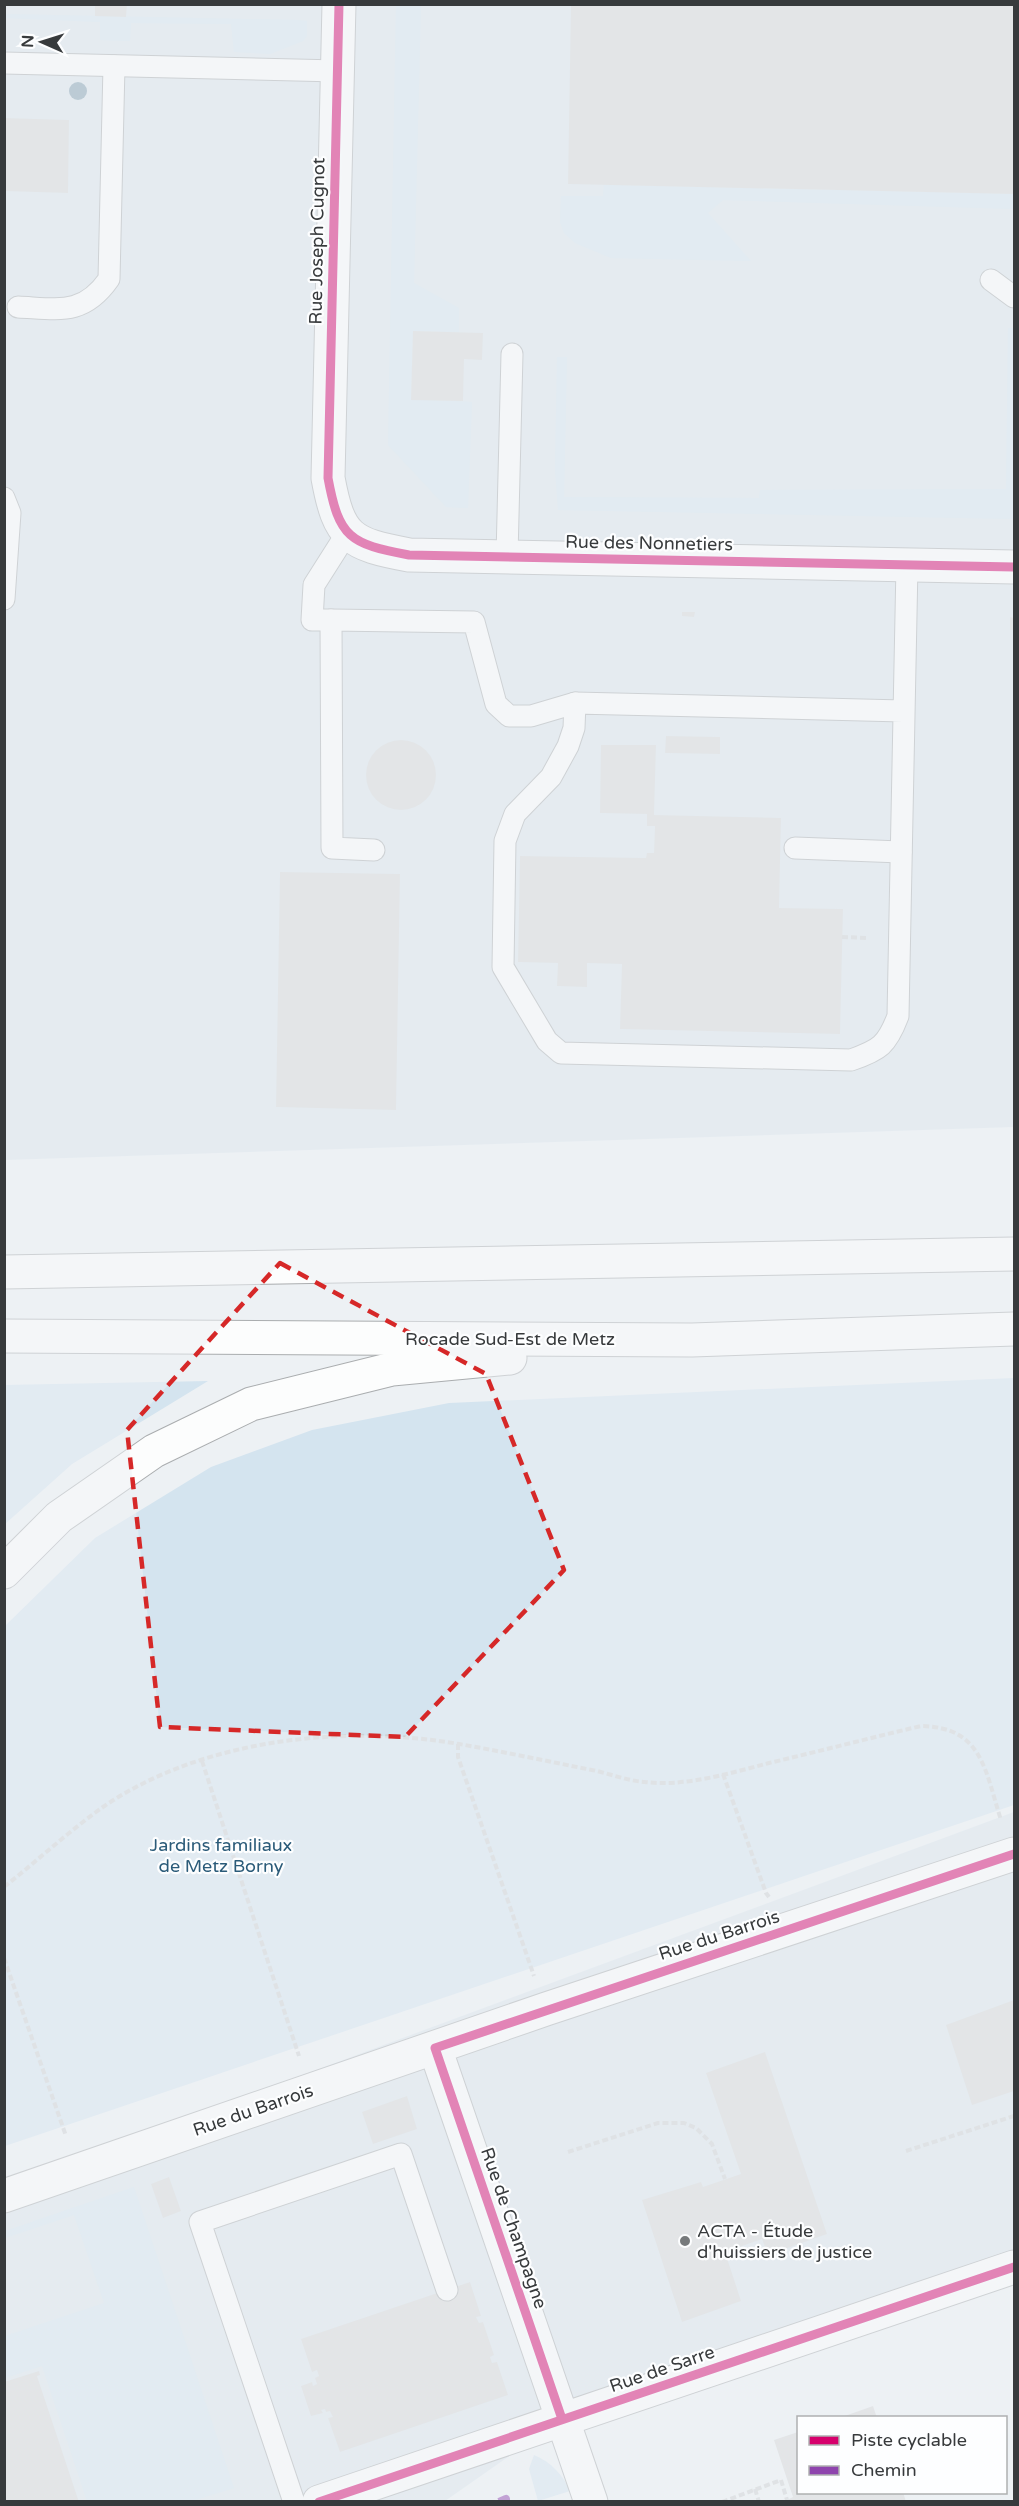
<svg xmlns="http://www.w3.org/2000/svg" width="1019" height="2506" viewBox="0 0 1019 2506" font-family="'Varela Round',sans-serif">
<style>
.built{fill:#dbe5ec}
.green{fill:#d4e4ef}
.building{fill:#d7d8d8}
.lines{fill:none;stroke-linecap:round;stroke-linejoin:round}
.lane-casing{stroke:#aaadaf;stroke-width:23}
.street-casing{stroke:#aaadaf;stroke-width:35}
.secondary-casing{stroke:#aaadaf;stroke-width:35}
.highway-casing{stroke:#aaadaf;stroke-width:35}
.path{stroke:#cfd1d2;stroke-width:4;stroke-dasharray:6 3;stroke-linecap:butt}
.lane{stroke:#fcfdfd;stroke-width:21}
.street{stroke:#fcfdfd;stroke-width:33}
.secondary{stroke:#fcfdfd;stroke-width:33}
.highway{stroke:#fcfdfd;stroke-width:33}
.quiet{stroke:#8e44ad;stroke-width:8;stroke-dasharray:15 8;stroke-linecap:butt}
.cycleway-casing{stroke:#fdfeff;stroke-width:13}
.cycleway{stroke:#d6006c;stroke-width:9}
.tree{fill:#829eb0}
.marked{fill:none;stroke:#d62828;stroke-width:4.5;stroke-dasharray:12 8;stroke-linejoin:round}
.poi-dot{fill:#777a7c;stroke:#fdfeff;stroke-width:2}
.labels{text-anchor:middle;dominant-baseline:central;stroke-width:4.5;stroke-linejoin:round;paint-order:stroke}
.street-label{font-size:18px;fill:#373a3c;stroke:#fdfeff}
.park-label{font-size:18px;fill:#2b5b79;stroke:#fdfeff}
.poi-label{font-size:18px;fill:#373a3c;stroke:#fdfeff;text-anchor:start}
</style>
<rect width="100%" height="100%" fill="#edf1f4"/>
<g class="built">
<polygon points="4,5 1014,5 1014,1127 5,1160"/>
<polygon points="1014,1812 1014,2267 562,2419 445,2501 5,2502 5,2185"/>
</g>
<g class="green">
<polygon points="396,5 421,5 414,283 459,308 459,332 413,331 411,399 472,402 468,508 446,507 388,445"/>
<polygon points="5,14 298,20 307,21 307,36 303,41 270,54 234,52 231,24 131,23 130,41 100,40 100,22 5,18"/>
<polygon points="604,185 1014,194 1014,209 723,200 708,213 751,261 611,258 575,243 564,233 560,222 561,196 603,196"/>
<polygon points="1008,328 1014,328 1014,519 558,510 555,470 557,357 567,357 564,497 759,498 760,490 1006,489"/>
<polygon points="1014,1378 1014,1805 5,2146 5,1626 95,1538 211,1467 312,1430 449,1403"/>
<polygon points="208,1381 72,1464 5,1524 5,1385"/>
<polygon points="134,2187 234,2488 192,2501 87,2501 42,2366 5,2378 5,2336 104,2303 74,2215 5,2238 5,2231"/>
<path d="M534,2455c17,7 29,20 36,36l-32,10 -9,-32z"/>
</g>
<g class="building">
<polygon points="95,4 127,4 126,17 95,16"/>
<polygon points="571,4 1014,4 1014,194 568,184"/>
<polygon points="4,118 69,120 68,193 4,191"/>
<polygon points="413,331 483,333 482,360 464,359 463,401 411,400"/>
<polygon points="682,612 695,612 694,617 682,616"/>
<polygon points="1010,617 1014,618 1014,630 1010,630"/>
<polygon points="666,736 720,737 720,754 665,753"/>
<circle cx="401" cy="775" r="35"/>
<polygon points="601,745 656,745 654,815 781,818 779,908 843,909 840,1034 620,1029 622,964 587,963 587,987 557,986 558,963 518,962 520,856 646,858 647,853 654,853 655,826 647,826 647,814 600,813"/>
<polygon points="280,872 400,874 396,1110 276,1107"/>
<polygon points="1014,2000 1014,2091 972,2105 946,2025"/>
<polygon points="765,2052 827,2234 768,2255 762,2239 725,2252 741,2301 682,2322 642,2200 701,2182 703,2187 741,2174 706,2073"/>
<polygon points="407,2096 417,2129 373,2144 362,2112"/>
<polygon points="169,2177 181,2211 163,2218 151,2184"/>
<polygon points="470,2282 481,2316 476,2317 479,2323 483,2322 494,2355 490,2357 492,2363 497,2362 508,2395 340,2452 328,2418 333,2417 330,2411 326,2412 325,2409 321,2410 323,2413 311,2416 301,2386 312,2382 313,2386 317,2384 315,2378 319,2376 317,2370 312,2372 301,2339"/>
<polygon points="39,2371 40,2375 37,2376 79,2502 4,2502 4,2382"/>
<polygon points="873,2406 877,2418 842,2418 842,2417"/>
<polygon points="798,2432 798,2492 903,2492 906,2502 783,2502 793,2497 774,2440"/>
</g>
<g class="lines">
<g class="lane-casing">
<g id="lane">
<polyline points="4,63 338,71"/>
<polyline points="991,280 1014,297"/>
<path d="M18,307c41,2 65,9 91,-28l5,-213"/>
<polyline points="4,498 10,513 4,599"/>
<polyline points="507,556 512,354"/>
<polyline points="331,620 312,620 314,585 347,533"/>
<path d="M903,711l-328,-8 -1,25 -6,18 -17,31 -36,37 -10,27 -2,126 44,74 14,12 290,7c29,-10 36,-15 47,-44l9,-451"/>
<polyline points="795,848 901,852"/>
<polyline points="374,850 332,848 331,620 474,622 496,704 509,716 531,716 575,703"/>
<polyline points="294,2502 200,2222 401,2154 447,2290"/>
</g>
</g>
<g class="street-casing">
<g id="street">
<path d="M339,4l-11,474c11,60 22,66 81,77l605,12"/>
<polyline points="435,2048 591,2502"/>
<polyline points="4,2196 546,2009 1014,1854"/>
</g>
</g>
<g class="secondary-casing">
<polyline id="secondary" points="319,2502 1014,2267"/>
</g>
<g class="highway-casing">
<g id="highway">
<polyline points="4,1272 1014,1254"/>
<polyline points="4,1336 692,1340 1014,1329"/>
<polyline points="4,1572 59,1517 154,1451 251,1404 392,1369 510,1358"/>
</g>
</g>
<g class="path">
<polyline points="842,937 868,938"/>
<polyline points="458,1744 458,1757 534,1976"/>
<polyline points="202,1761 299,2056"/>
<polyline points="723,1774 766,1893 769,1897"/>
<path d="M4,1887c33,-26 65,-56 99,-80 99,-68 240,-83 356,-63 46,8 92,18 138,27 16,4 32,10 48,11 40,5 86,-9 124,-19 51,-12 101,-25 152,-37 62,1 64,45 80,94"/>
<polyline points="4,1958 66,2136"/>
<polyline points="906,2151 1014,2116"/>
<polyline points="568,2152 658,2123 684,2123 696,2128 712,2144 725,2179"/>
<polyline points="755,2489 759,2502"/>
<polyline points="722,2502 781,2480 787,2500"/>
</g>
<use href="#lane" class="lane"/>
<use href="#street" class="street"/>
<use href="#secondary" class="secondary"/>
<use href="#highway" class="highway"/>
<polyline class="quiet" points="499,2502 506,2499 506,2502"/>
<g class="cycleway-casing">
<g id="cycleway">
<path d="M339,4l-11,474c11,60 22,66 81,77l605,12"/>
<polyline points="562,2419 435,2048 1014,1854"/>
<polyline points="319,2502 1014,2267"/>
</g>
</g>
<use href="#cycleway" class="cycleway"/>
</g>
<circle class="tree" cx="78" cy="91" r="9"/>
<path d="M0 0H1019V2506H0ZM280,1263l206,111 78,196 -159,167 -245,-10 -33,-297z" fill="#edf1f4" fill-opacity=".55" fill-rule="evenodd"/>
<path class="marked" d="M280,1263l206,111 78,196 -159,167 -245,-10 -33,-297z"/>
<circle class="poi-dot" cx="685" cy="2241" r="6"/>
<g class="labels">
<g class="street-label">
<text transform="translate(317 241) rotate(-89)">Rue Joseph Cugnot</text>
<text transform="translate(649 543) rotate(1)">Rue des Nonnetiers</text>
<text x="510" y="1339">Rocade Sud-Est de Metz</text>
<text transform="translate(719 1935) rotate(-18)">Rue du Barrois</text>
<text transform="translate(253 2110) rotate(-19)">Rue du Barrois</text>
<text transform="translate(514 2228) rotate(71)">Rue de Champagne</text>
<text transform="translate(662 2369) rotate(-19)">Rue de Sarre</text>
</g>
<g class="park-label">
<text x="221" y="1845">Jardins familiaux<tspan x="221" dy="21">de Metz Borny</tspan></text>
</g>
<g class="poi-label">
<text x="697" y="2231">ACTA - Étude<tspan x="697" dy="21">d'huissiers de justice</tspan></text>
</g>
</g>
<rect width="1019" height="2506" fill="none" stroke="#373a3c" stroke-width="12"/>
<rect x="797" y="2416" width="210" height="78" fill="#fdfeff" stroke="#aeb0b1" stroke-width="1.5"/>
<rect x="809" y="2436" width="30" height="9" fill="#d6006c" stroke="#aeb0b1" stroke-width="1.5"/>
<text x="851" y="2446" font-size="18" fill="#373a3c">Piste cyclable</text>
<rect x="809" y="2466" width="30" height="9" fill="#8e44ad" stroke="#aeb0b1" stroke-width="1.5"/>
<text x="851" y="2476" font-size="18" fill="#373a3c">Chemin</text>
<g transform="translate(42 42) rotate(273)" stroke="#fdfeff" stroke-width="4.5" paint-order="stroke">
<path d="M0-4.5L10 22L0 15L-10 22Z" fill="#373a3c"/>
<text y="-9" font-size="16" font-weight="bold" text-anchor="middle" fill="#373a3c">N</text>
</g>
</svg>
